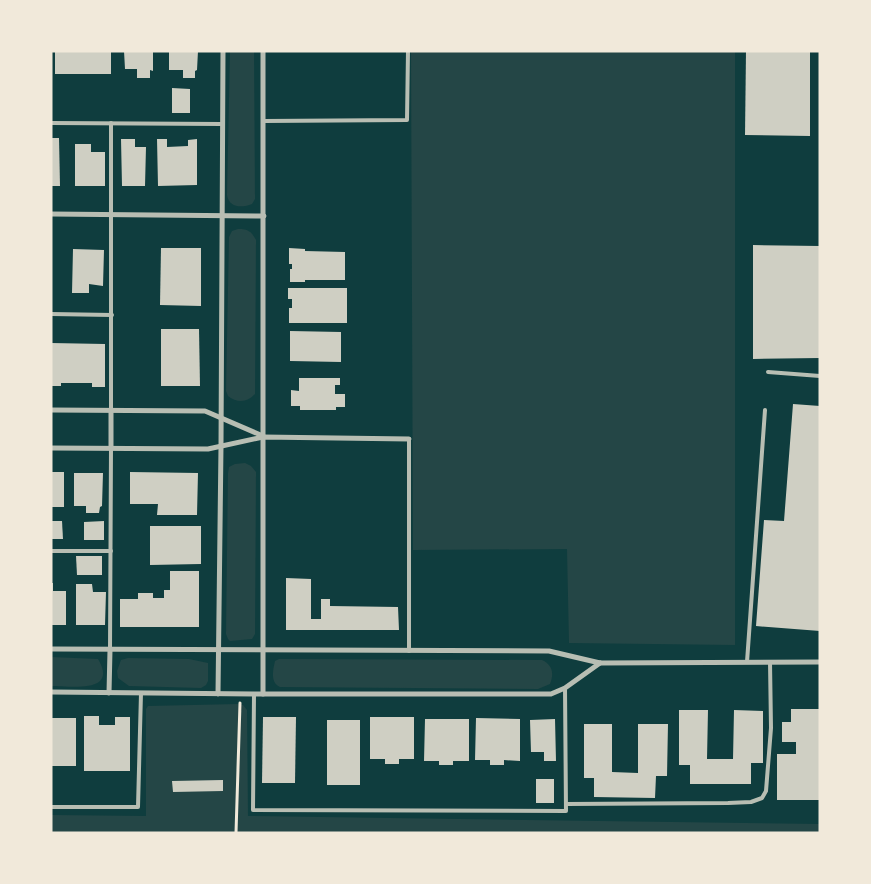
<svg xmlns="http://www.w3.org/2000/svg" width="871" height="884" viewBox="0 0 871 884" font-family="Signika,sans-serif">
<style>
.green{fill:#244646}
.building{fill:#cfcfc3}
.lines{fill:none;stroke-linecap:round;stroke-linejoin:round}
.path{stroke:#f1e9da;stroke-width:3}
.service{stroke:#b8beb3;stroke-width:4}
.minor{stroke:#b8beb3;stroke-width:5}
</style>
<rect width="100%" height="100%" fill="#0f3d3e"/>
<g class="green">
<path d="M230,51h24l1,148 -3,5c-10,4 -23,4 -25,-9z"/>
<polygon points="411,51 735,51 735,645 569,643 567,549 413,550"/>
<path d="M238,229c10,0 13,2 18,11l-1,154c-8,9 -18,9 -27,2l-2,-5 3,-154 3,-6z"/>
<polygon points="245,463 251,466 256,472 255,634 252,639 230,641 228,639 226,634 228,473 229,467 235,464"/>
<path d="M51,657l47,2c21,35 -28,27 -47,27z"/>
<polygon points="128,658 189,659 208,663 208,681 206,685 201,688 129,686 118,678 117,671 121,660"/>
<path d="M279,659l263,1c11,5 12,14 8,24l-12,5 -258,-2c-10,-4 -7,-17 -5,-26z"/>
<polygon points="238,704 243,705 247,710 248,816 820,824 820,833 51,833 51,815 146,816 146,709 148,706"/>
</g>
<g class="building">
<rect x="55" y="51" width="56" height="23"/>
<polygon points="124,51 153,51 153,71 150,70 150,78 137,78 137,69 125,69"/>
<polygon points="169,51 198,51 197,70 195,71 195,78 183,78 183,70 169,70"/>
<polygon points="746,51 810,51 810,136 745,135"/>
<polygon points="172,88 190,89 190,113 172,113"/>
<polygon points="51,138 59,138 60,186 51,186"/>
<polygon points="121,139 135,139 135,147 146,147 145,186 122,186"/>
<polygon points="157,139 167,139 167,147 188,146 188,140 197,139 197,185 158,186"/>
<polygon points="75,144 91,144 91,152 105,152 105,186 75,186"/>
<polygon points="753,245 820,246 820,358 753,359"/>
<polygon points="161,248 201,248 201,306 160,305"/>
<polygon points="289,248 305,249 305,251 345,252 345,280 305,280 305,282 290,282 290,269 292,269 292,264 289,264"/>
<polygon points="73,249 104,250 103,286 89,284 89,293 72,293"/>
<polygon points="288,288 347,288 347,323 289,323 289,308 292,308 292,299 288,299"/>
<polygon points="161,329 199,329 200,386 161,386"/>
<polygon points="290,331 341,332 341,362 290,361"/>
<polygon points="51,343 105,344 105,387 92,387 92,383 61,383 61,386 51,386"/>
<polygon points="299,378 340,378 340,385 335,385 335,394 345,394 345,407 336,407 336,410 300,410 300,406 291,406 291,390 299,391"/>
<polygon points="793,404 820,406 820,631 756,626 764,520 784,521"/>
<rect x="51" y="472" width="13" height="35"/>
<polygon points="130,472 198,473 197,515 157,515 158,504 130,504"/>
<polygon points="74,473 103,473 102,506 100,507 99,513 86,513 86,506 74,506"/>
<polygon points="51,521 62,521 63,539 51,539"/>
<polygon points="104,521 104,540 84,540 84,522"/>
<polygon points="150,526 201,526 201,564 150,565"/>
<polygon points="76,556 102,556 102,575 77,575"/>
<polygon points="170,571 199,571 199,627 120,627 120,599 138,599 138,593 153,593 153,598 164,598 164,590 170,590"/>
<polygon points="286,578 311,579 311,619 321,619 321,599 330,599 330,606 398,607 399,630 286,630"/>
<polygon points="51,583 53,583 53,591 66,591 66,625 51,625"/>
<polygon points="76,584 92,584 93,592 106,592 105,625 76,625"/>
<polygon points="791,709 820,709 820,800 777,800 777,754 796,754 796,742 782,742 782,722 791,722"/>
<polygon points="679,710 708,710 707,759 733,759 734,710 763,711 763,763 751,763 751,784 690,784 690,765 679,765"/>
<polygon points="84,716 99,716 99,725 115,725 115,717 130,717 130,771 84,771"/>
<polygon points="263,717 296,717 295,783 262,783"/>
<polygon points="370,717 414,717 414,759 399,759 399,764 385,764 385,759 370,759"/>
<rect x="51" y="718" width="25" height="48"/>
<polygon points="476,718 520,719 520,761 504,760 504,765 490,765 490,760 475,760"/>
<polygon points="425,719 469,719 469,761 453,761 453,765 439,765 439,761 424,761"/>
<polygon points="555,719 556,761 544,761 544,752 531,752 530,720"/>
<rect x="327" y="720" width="33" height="65"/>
<polygon points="584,724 612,724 612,772 638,773 638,724 668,724 667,776 656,776 655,798 594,797 594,778 584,778"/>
<rect x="536" y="779" width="18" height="24"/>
<polygon points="223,780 223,791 173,792 172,781"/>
</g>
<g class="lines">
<polyline class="path" points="236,833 240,703"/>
<g class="service">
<polyline points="264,121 407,120 408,51"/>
<polyline points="51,123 222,124"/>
<polyline points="111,123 111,411"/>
<polyline points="51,314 112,315"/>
<polyline points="768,372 820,376"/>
<polyline points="409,439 409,651"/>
<polyline points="51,551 111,551"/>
<polyline points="110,650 111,448"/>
<polyline points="747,662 765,410"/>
<polyline points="254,694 253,810 566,811 565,688"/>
<polyline points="566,804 728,803 751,802 762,798 766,791 771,728 770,662"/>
<polyline points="51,807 138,807 141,693"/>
</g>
<g class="minor">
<polyline points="51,214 264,216"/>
<polyline points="51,410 205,411 263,436"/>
<polyline points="51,448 208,449 263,437 409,439"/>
<polyline points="111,448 111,411"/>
<polyline points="51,649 549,651 600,663 820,662"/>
<polyline points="51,692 254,694 551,694 565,688 600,663"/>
<polyline points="109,693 110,650"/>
<polyline points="218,694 221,446 223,51"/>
<polyline points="263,694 263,51"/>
</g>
</g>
<rect width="871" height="884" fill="none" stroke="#f1e9da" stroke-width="105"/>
</svg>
